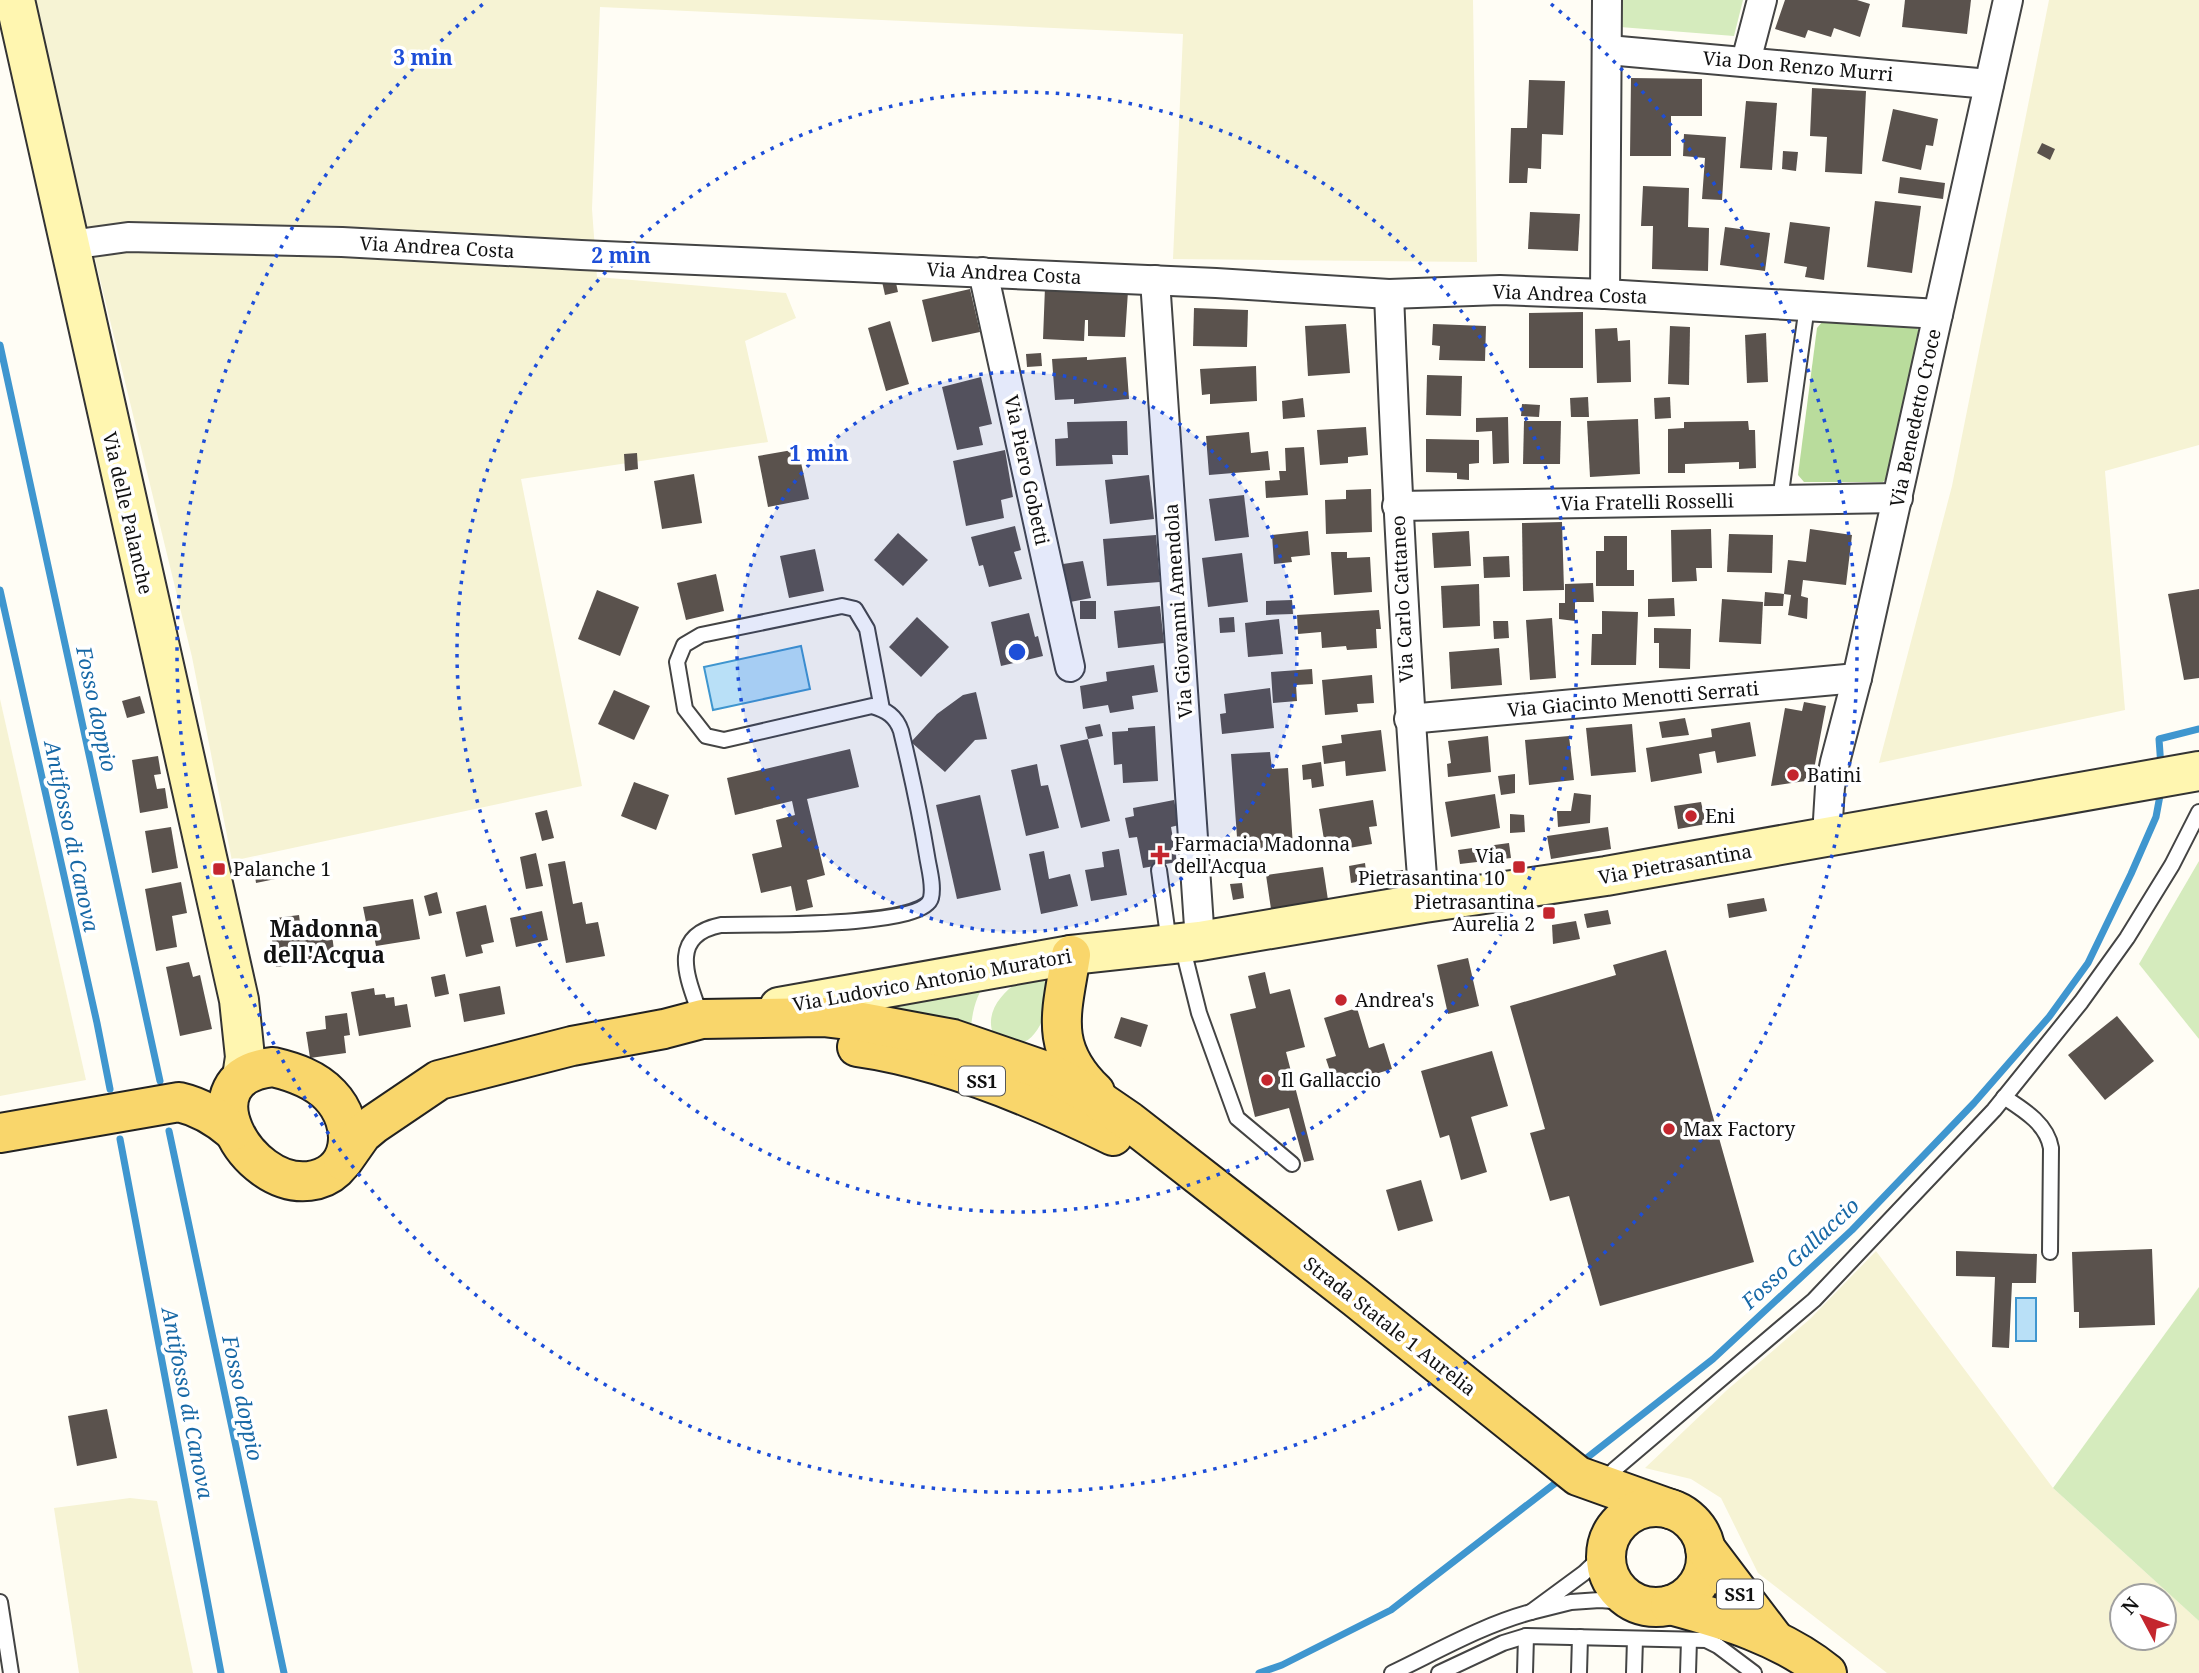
<svg xmlns="http://www.w3.org/2000/svg" width="2199" height="1673" viewBox="0 0 2199 1673" font-family="'Noto Serif',serif">
<style>
.farmland{fill:#f6f3d4;fill-rule:evenodd}
.green{fill:#d5ebbd}
.forest{fill:#b9dc9c}
.water{fill:#b9e0f7;stroke:#3f96cf;stroke-width:2}
.lines{fill:none;stroke-linecap:round;stroke-linejoin:round}
.stream{stroke:#3f96cf;stroke-width:7}
.building{fill:#5a524d}
.lane-casing{stroke:#444;stroke-width:18}
.street-casing{stroke:#444;stroke-width:32}
.secondary-casing{stroke:#333;stroke-width:42}
.primary-casing{stroke:#222;stroke-width:42}
.lane{stroke:#fff;stroke-width:14}
.street{stroke:#fff;stroke-width:28}
.secondary{stroke:#fff6b0;stroke-width:38}
.primary{stroke:#f9d66b;stroke-width:38}
.ring{fill:none;stroke:#1d4ed8;stroke-width:3.5;stroke-dasharray:3.5 7}
.poi-dot{fill:#c4262e;stroke:#fff;stroke-width:2.5}
.labels{text-anchor:middle;dominant-baseline:central;stroke-width:7;stroke-linejoin:round;paint-order:stroke}
.shield{fill:#fff;stroke:#585858;stroke-width:2}
.shield-label{font-size:18px;font-weight:bold;fill:#111}
.street-label{font-size:19px;fill:#111;stroke:#fff}
.poi-label{font-size:19px;fill:#111;stroke:#fff;text-anchor:start}
.water-label{font-size:21px;font-style:italic;fill:#1768a6;stroke:#fff}
.quarter-label{font-size:23px;font-weight:bold;fill:#111;stroke:#fff}
.centre{fill:#1d4ed8;stroke:#fff;stroke-width:3.5}
.ring-label{font-size:21px;text-anchor:middle;font-weight:bold;fill:#1d4ed8;stroke:#fff;stroke-width:7;stroke-linejoin:round;paint-order:stroke}
</style>
<rect width="100%" height="100%" fill="#fffdf5"/>
<g class="farmland">
<polygon points="32,0 1473,0 1477,262 1173,259 1183,34 600,7 592,209 597,277 786,293 796,318 745,341 768,442 521,479 582,786 232,861 192,657"/>
<polygon points="2049,0 2199,0 2199,445 2105,471 2125,710 1879,763 1952,486"/>
<polygon points="0,699 86,1080 0,1096"/>
<path d="M1876,1251l177,237 146,133v52h-312l-129,-100 -37,-75 -30,-19 -46,-11 82,-78 83,-71zM2122,1596h42v42h-42z"/>
<polygon points="130,1498 157,1501 193,1673 79,1673 54,1508"/>
</g>
<g class="green">
<polygon points="1620,0 1743,0 1734,36 1620,27"/>
<polygon points="2199,861 2199,1039 2139,964"/>
<path d="M1035,973c4,4 10,7 12,12 5,16 -7,54 -26,58 -8,1 -19,-5 -27,-7 -13,-28 18,-54 41,-63z"/>
<path d="M989,978c-12,16 -16,29 -18,49l-131,-19z"/>
<polygon points="2199,1287 2199,1621 2053,1488"/>
</g>
<polygon class="forest" points="1823,321 1914,325 1920,332 1890,475 1883,482 1804,482 1798,475 1817,328"/>
<g class="water">
<polygon points="801,646 810,689 713,710 704,667"/>
<rect x="2016" y="1298" width="20" height="43"/>
</g>
<g class="lines">
<g class="stream">
<polyline points="0,345 160,1081"/>
<polyline points="0,590 97,1023 110,1089"/>
<polyline points="2161,767 2159,739 2199,729"/>
<polyline points="169,1131 284,1673"/>
<polyline points="120,1139 221,1673"/>
<polyline points="1579,1464 1713,1359 1852,1230 1974,1103 2049,1017 2088,963 2131,874 2156,817 2161,790"/>
<polyline points="1259,1673 1282,1665 1391,1610 1562,1478"/>
</g>
</g>
<g class="building">
<polygon points="1785,0 1857,0 1870,4 1860,37 1834,28 1831,37 1808,30 1805,38 1775,29"/>
<polygon points="1905,0 1971,0 1967,34 1902,27"/>
<polygon points="1631,78 1702,79 1702,116 1671,116 1671,156 1630,156"/>
<polygon points="1529,80 1565,81 1563,135 1542,134 1541,169 1528,168 1527,183 1509,183 1511,128 1527,128"/>
<polygon points="1812,88 1866,91 1862,174 1825,172 1827,137 1810,136"/>
<polygon points="1746,101 1777,103 1772,170 1740,168"/>
<polygon points="1893,109 1938,119 1933,146 1926,145 1921,170 1882,161"/>
<polygon points="1684,134 1726,137 1722,200 1702,199 1705,158 1683,156"/>
<polygon points="2042,143 2055,149 2050,160 2037,153"/>
<polygon points="1783,151 1798,152 1796,171 1782,169"/>
<polygon points="1900,177 1945,183 1943,199 1898,193"/>
<polygon points="1643,186 1689,188 1688,227 1709,228 1708,271 1652,269 1653,226 1641,226"/>
<polygon points="1875,201 1921,206 1912,273 1867,267"/>
<polygon points="1530,212 1580,214 1578,251 1528,249"/>
<polygon points="1790,222 1830,227 1824,280 1805,277 1807,267 1784,263"/>
<polygon points="1725,227 1770,233 1765,271 1720,265"/>
<polygon points="894,274 898,292 885,295 881,277"/>
<polygon points="1045,287 1128,291 1125,337 1088,336 1088,320 1085,320 1084,341 1043,339"/>
<polygon points="970,289 980,332 932,342 922,300"/>
<polygon points="1194,308 1248,310 1247,347 1193,346"/>
<polygon points="1583,312 1583,368 1529,368 1529,313"/>
<polygon points="890,321 909,384 886,391 868,328"/>
<polygon points="1346,324 1350,373 1308,376 1305,326"/>
<polygon points="1433,324 1486,326 1485,361 1439,360 1440,346 1432,345"/>
<polygon points="1670,326 1690,327 1689,385 1668,384"/>
<polygon points="1617,328 1618,341 1630,340 1631,382 1597,383 1595,329"/>
<polygon points="1766,333 1768,382 1747,383 1745,335"/>
<polygon points="1041,353 1042,366 1027,367 1026,354"/>
<polygon points="1087,357 1087,360 1126,357 1129,399 1074,404 1074,399 1055,400 1052,359"/>
<polygon points="1256,366 1257,401 1210,404 1210,394 1202,395 1200,369"/>
<polygon points="1427,375 1462,376 1461,416 1426,415"/>
<polygon points="981,377 992,424 979,427 983,445 957,450 942,387"/>
<polygon points="1588,397 1589,417 1571,417 1570,398"/>
<polygon points="1670,397 1671,418 1655,419 1654,398"/>
<polygon points="1303,398 1305,417 1283,419 1282,401"/>
<polygon points="1522,404 1540,405 1539,417 1521,416"/>
<polygon points="1508,417 1509,463 1493,464 1492,431 1476,432 1476,418"/>
<polygon points="1638,419 1640,474 1590,477 1587,421"/>
<polygon points="1127,421 1128,455 1112,455 1113,464 1056,466 1055,439 1068,438 1067,422"/>
<polygon points="1524,421 1561,421 1560,464 1523,464"/>
<polygon points="1748,421 1749,430 1755,430 1756,468 1739,469 1739,462 1685,464 1685,473 1668,473 1668,429 1684,428 1684,422"/>
<polygon points="1366,427 1368,455 1348,457 1348,463 1320,465 1317,430"/>
<polygon points="1249,432 1251,453 1268,451 1270,470 1209,475 1206,436"/>
<polygon points="1426,439 1479,440 1479,463 1469,464 1469,480 1457,479 1457,473 1426,472"/>
<polygon points="1304,447 1308,495 1266,498 1265,481 1280,480 1279,471 1286,471 1285,448"/>
<polygon points="798,449 809,499 768,507 758,456"/>
<polygon points="1005,450 1013,497 1001,500 1004,518 966,526 953,461"/>
<polygon points="637,453 638,469 625,471 624,454"/>
<polygon points="694,474 702,523 662,529 654,481"/>
<polygon points="1149,475 1154,519 1110,524 1105,480"/>
<polygon points="1371,489 1372,532 1326,534 1325,500 1346,499 1346,490"/>
<polygon points="1244,495 1249,537 1215,541 1209,499"/>
<polygon points="1562,522 1564,590 1523,591 1522,523"/>
<polygon points="1015,526 1021,550 1014,552 1022,579 989,587 983,565 979,566 971,537"/>
<polygon points="1711,529 1712,568 1696,568 1697,581 1672,582 1671,530"/>
<polygon points="1810,529 1852,535 1846,585 1803,580 1801,596 1808,598 1807,619 1788,615 1791,595 1784,594 1788,560 1806,562"/>
<polygon points="1308,531 1310,555 1291,557 1292,562 1274,564 1272,535"/>
<polygon points="1469,531 1471,566 1434,568 1432,533"/>
<polygon points="898,533 928,560 903,586 874,560"/>
<polygon points="1729,534 1773,535 1772,573 1727,572"/>
<polygon points="1156,535 1160,582 1107,586 1103,539"/>
<polygon points="1604,536 1627,536 1627,570 1634,570 1634,586 1596,586 1596,551 1604,551"/>
<polygon points="815,549 824,591 789,598 780,556"/>
<polygon points="1331,552 1347,552 1347,558 1370,557 1372,592 1334,595"/>
<polygon points="1242,553 1248,602 1208,607 1202,558"/>
<polygon points="1509,556 1510,577 1484,578 1483,557"/>
<polygon points="1083,561 1091,598 1070,602 1063,564"/>
<polygon points="716,574 724,611 686,620 677,583"/>
<polygon points="1593,583 1594,602 1575,602 1575,621 1559,619 1559,603 1565,603 1565,584"/>
<polygon points="1479,584 1480,626 1443,628 1441,586"/>
<polygon points="2199,589 2199,678 2184,680 2168,594"/>
<polygon points="597,590 639,607 620,656 578,639"/>
<polygon points="1765,592 1784,594 1783,606 1764,606"/>
<polygon points="1674,598 1675,616 1648,617 1648,599"/>
<polygon points="1722,599 1763,602 1761,644 1719,642"/>
<polygon points="1292,600 1293,614 1266,615 1266,601"/>
<rect x="1080" y="601" width="16" height="18"/>
<polygon points="1160,606 1164,643 1118,648 1114,611"/>
<polygon points="1379,610 1381,629 1376,629 1377,648 1347,650 1346,646 1322,648 1321,632 1298,634 1297,615"/>
<polygon points="1602,611 1638,612 1636,665 1591,665 1592,634 1602,634"/>
<polygon points="1029,613 1035,637 1038,636 1043,656 1001,666 991,622"/>
<polygon points="917,617 949,647 921,677 889,647"/>
<polygon points="1234,617 1235,632 1220,633 1219,618"/>
<polygon points="1552,618 1556,678 1530,680 1526,620"/>
<polygon points="1279,619 1283,654 1248,657 1245,623"/>
<polygon points="1493,621 1508,621 1509,638 1494,639"/>
<polygon points="1654,628 1691,629 1690,669 1659,668 1659,643 1654,643"/>
<polygon points="1499,648 1502,685 1451,689 1449,652"/>
<polygon points="1154,665 1158,692 1132,696 1134,709 1110,713 1108,705 1083,709 1080,686 1107,681 1106,672"/>
<polygon points="1312,669 1313,684 1296,685 1297,701 1273,703 1271,672"/>
<polygon points="1372,675 1374,703 1357,704 1358,712 1325,715 1322,680"/>
<polygon points="1270,688 1274,728 1222,734 1220,714 1226,713 1224,694"/>
<polygon points="614,690 650,706 634,740 598,724"/>
<polygon points="976,692 987,739 975,740 945,772 911,742 937,714 963,695"/>
<polygon points="140,696 145,713 127,718 122,701"/>
<polygon points="1804,702 1826,706 1812,780 1771,786 1785,708 1802,711"/>
<polygon points="1685,718 1689,735 1662,738 1659,722"/>
<polygon points="1750,722 1756,756 1717,763 1715,751 1699,754 1702,773 1651,782 1646,748 1712,737 1711,729"/>
<polygon points="1100,724 1103,736 1088,739 1085,727"/>
<polygon points="1632,724 1636,772 1591,776 1586,728"/>
<polygon points="1155,726 1158,781 1123,783 1122,764 1114,765 1112,732 1128,731 1128,728"/>
<polygon points="1381,730 1386,771 1346,776 1345,761 1324,764 1322,746 1342,743 1341,735"/>
<polygon points="1488,736 1491,772 1448,777 1447,764 1451,763 1448,741"/>
<polygon points="1569,736 1574,780 1529,785 1525,740"/>
<polygon points="1088,739 1110,821 1081,828 1060,745"/>
<polygon points="850,749 859,787 807,799 825,875 807,880 813,907 796,911 791,886 761,893 752,854 782,847 776,820 795,815 792,801 735,815 727,778"/>
<polygon points="1270,752 1272,769 1288,768 1293,847 1238,851 1231,754"/>
<polygon points="158,756 161,774 154,775 157,789 165,788 168,808 140,813 132,760"/>
<polygon points="1321,762 1324,786 1312,788 1311,779 1303,780 1302,765"/>
<polygon points="1037,764 1041,786 1048,785 1059,828 1026,836 1011,770"/>
<polygon points="1515,774 1515,793 1501,795 1498,776"/>
<polygon points="634,782 669,795 656,830 621,816"/>
<polygon points="1574,793 1591,795 1590,823 1558,827 1557,811 1571,811"/>
<polygon points="1495,794 1500,828 1451,837 1445,802"/>
<polygon points="980,795 1001,890 957,899 936,805"/>
<polygon points="1174,800 1179,825 1171,827 1177,862 1143,868 1137,837 1129,838 1125,818 1134,816 1133,808"/>
<polygon points="1373,800 1377,826 1369,827 1372,844 1326,852 1319,809"/>
<polygon points="1701,802 1706,824 1678,829 1674,806"/>
<polygon points="547,810 554,838 542,841 535,813"/>
<polygon points="1510,814 1524,815 1525,832 1510,833"/>
<polygon points="171,827 178,868 152,873 145,831"/>
<polygon points="1608,827 1611,849 1551,859 1547,836"/>
<polygon points="1509,843 1511,858 1460,864 1458,850"/>
<polygon points="1119,849 1127,895 1091,901 1085,870 1104,867 1102,852"/>
<polygon points="1044,851 1049,879 1070,874 1078,906 1041,914 1029,854"/>
<polygon points="536,853 543,886 526,889 520,857"/>
<polygon points="565,861 573,904 582,902 586,924 598,922 605,956 566,963 548,864"/>
<polygon points="1365,863 1367,880 1351,883 1349,866"/>
<polygon points="283,865 285,877 256,883 254,870"/>
<polygon points="1323,867 1328,900 1271,909 1266,875"/>
<polygon points="1403,870 1404,884 1390,884 1390,879 1379,879 1379,872"/>
<polygon points="181,882 187,913 172,916 177,947 156,951 145,889"/>
<polygon points="1242,883 1244,898 1233,900 1230,884"/>
<polygon points="437,892 442,913 429,916 424,896"/>
<polygon points="1764,898 1767,911 1729,918 1727,904"/>
<polygon points="413,899 420,939 376,946 373,931 368,932 363,907"/>
<polygon points="486,905 494,942 481,945 483,953 466,957 456,912"/>
<polygon points="1608,910 1611,924 1587,928 1584,914"/>
<polygon points="542,911 548,940 516,947 510,918"/>
<polygon points="299,915 302,938 332,934 335,959 276,967 269,919"/>
<polygon points="1576,921 1580,939 1553,944 1552,925"/>
<polygon points="1666,950 1754,1262 1600,1306 1569,1196 1550,1201 1530,1133 1545,1129 1510,1006 1616,975 1613,965"/>
<polygon points="1468,958 1479,1006 1448,1014 1437,965"/>
<polygon points="189,962 193,977 200,975 212,1029 180,1036 166,967"/>
<polygon points="1265,972 1270,994 1290,989 1305,1047 1286,1052 1314,1160 1304,1162 1289,1108 1255,1117 1230,1014 1256,1008 1248,976"/>
<polygon points="445,974 449,994 435,997 431,977"/>
<polygon points="500,986 505,1014 464,1022 459,994"/>
<polygon points="374,988 375,995 385,994 386,998 394,997 395,1006 407,1004 411,1027 359,1036 351,992"/>
<polygon points="1357,1008 1369,1048 1384,1043 1392,1069 1335,1086 1326,1059 1336,1056 1324,1018"/>
<polygon points="347,1013 350,1035 344,1036 346,1053 310,1058 306,1032 326,1029 325,1016"/>
<polygon points="2117,1016 2154,1061 2105,1100 2068,1055"/>
<polygon points="1121,1017 1148,1025 1141,1047 1114,1038"/>
<polygon points="1492,1051 1508,1106 1471,1117 1487,1172 1461,1180 1449,1135 1440,1138 1421,1071"/>
<polygon points="1421,1180 1433,1221 1398,1231 1386,1190"/>
<polygon points="2152,1249 2155,1325 2079,1328 2079,1312 2074,1312 2072,1252"/>
<polygon points="1956,1251 2037,1254 2036,1283 2012,1283 2009,1348 1992,1347 1995,1277 1956,1276"/>
<polygon points="107,1409 117,1458 77,1466 68,1416"/>
</g>
<g class="lines">
<g class="lane-casing">
<g id="lane">
<polyline points="1780,500 1807,306"/>
<polyline points="1159,870 1169,943"/>
<polyline points="1182,945 1199,1013 1237,1118 1292,1164"/>
<path d="M701,1017c-12,-36 -35,-81 20,-92 31,-1 203,3 210,-27 3,-13 -2,-29 -4,-42 -7,-42 -16,-84 -26,-125 -5,-15 -15,-21 -29,-25l-148,34 -18,-4 -21,-27 -8,-47 7,-17 17,-10 141,-29 13,3 12,20 15,80"/>
<path d="M2004,1097c20,13 43,27 47,51l-1,104"/>
<polyline points="1614,1470 1814,1300 1994,1110 2081,1002 2127,938 2172,865 2199,812"/>
<polyline points="1607,1551 1584,1573 1531,1612 1571,1602 1600,1600 1637,1603"/>
<polyline points="0,1602 11,1673"/>
<path d="M1392,1673c46,-22 91,-48 139,-61"/>
<polyline points="1439,1673 1503,1643 1526,1636 1706,1640 1718,1646 1754,1673"/>
<polyline points="1525,1673 1526,1636"/>
<polyline points="1579,1673 1580,1637"/>
<polyline points="1634,1673 1635,1639"/>
<polyline points="1688,1673 1689,1640"/>
</g>
</g>
<g class="street-casing">
<g id="street">
<polyline points="1608,50 1989,84"/>
<polyline points="1746,61 1762,0"/>
<polyline points="70,245 128,237 342,242 581,255 1216,283 1389,294 1500,290 1605,294 1938,314"/>
<polyline points="983,272 1070,667"/>
<polyline points="1155,280 1200,941"/>
<path d="M1389,294c8,203 19,406 35,609"/>
<polyline points="1605,294 1607,0"/>
<polyline points="1397,506 1898,498"/>
<polyline points="1409,719 1857,678"/>
<polyline points="1827,836 1830,787 1835,762 1857,678 2008,0"/>
</g>
</g>
<g class="secondary-casing">
<g id="secondary">
<polyline points="15,0 239,1000 245,1057 242,1077"/>
<polyline points="779,1007 1071,955 1200,941 1424,903 1606,876 2199,771"/>
</g>
</g>
<g class="primary-casing">
<g id="primary">
<path d="M1071,955c-9,57 -23,92 24,137"/>
<path d="M857,1047c85,12 179,51 256,89"/>
<path d="M273,1067c21,5 42,12 57,28 28,29 25,80 -21,86 -64,7 -125,-105 -36,-114z"/>
<path d="M0,1133l179,-31c21,5 38,15 54,29"/>
<polyline points="343,1161 362,1134 374,1124 439,1080 572,1046 664,1029 702,1019 823,1017 856,1021 953,1039 1046,1071 1091,1095 1129,1121 1356,1298 1578,1476 1673,1510"/>
<circle cx="1656" cy="1557" r="50"/>
<polyline points="1705,1548 1774,1639"/>
<path d="M1670,1605c56,15 111,31 157,68"/>
</g>
</g>
<use href="#lane" class="lane"/>
<use href="#street" class="street"/>
<use href="#secondary" class="secondary"/>
<use href="#primary" class="primary"/>
</g>
<circle cx="1017" cy="652" r="280" fill="#1d4ed8" fill-opacity=".12"/>
<g class="ring">
<circle cx="1017" cy="652" r="280"/>
<circle cx="1017" cy="652" r="560"/>
<path d="M1551 4A840 840 0 1 1 483 4"/>
</g>
<g class="poi-dot">
<circle cx="1793" cy="775" r="7"/>
<circle cx="1691" cy="816" r="7"/>
<path d="M1156.5 844.5h7v7h7v7h-7v7h-7v-7h-7v-7h7z"/>
<rect x="1512" y="860" width="14" height="14" rx="3.5"/>
<rect x="212" y="862" width="14" height="14" rx="3.5"/>
<rect x="1542" y="906" width="14" height="14" rx="3.5"/>
<circle cx="1341" cy="1000" r="7"/>
<circle cx="1267" cy="1080" r="7"/>
<circle cx="1669" cy="1129" r="7"/>
</g>
<g class="labels">
<g class="shield">
<rect x="959" y="1066.5" width="46" height="29" rx="5"/>
<rect x="1717" y="1579.5" width="46" height="29" rx="5"/>
</g>
<g class="shield-label">
<text x="982" y="1081">SS1</text>
<text x="1740" y="1594">SS1</text>
</g>
<g class="street-label">
<text transform="translate(1798 66) rotate(5)">Via Don Renzo Murri</text>
<text transform="translate(437 247) rotate(3)">Via Andrea Costa</text>
<text transform="translate(1004 273) rotate(3)">Via Andrea Costa</text>
<text transform="translate(1570 294) rotate(2)">Via Andrea Costa</text>
<text transform="translate(1915 418) rotate(-78)">Via Benedetto Croce</text>
<text transform="translate(1027 470) rotate(78)">Via Piero Gobetti</text>
<text transform="translate(1647 502) rotate(-1)">Via Fratelli Rosselli</text>
<text transform="translate(128 513) rotate(77)">Via delle Palanche</text>
<text transform="translate(1402 599) rotate(-93)">Via Carlo Cattaneo</text>
<text transform="translate(1178 611) rotate(-94)">Via Giovanni Amendola</text>
<text transform="translate(1633 699) rotate(-5)">Via Giacinto Menotti Serrati</text>
<text transform="translate(1675 864) rotate(-10)">Via Pietrasantina</text>
<text transform="translate(932 980) rotate(-10)">Via Ludovico Antonio Muratori</text>
<text transform="translate(1390 1326) rotate(38)">Strada Statale 1 Aurelia</text>
</g>
<g class="poi-label">
<text x="1807" y="775">Batini</text>
<text x="1705" y="816">Eni</text>
<text x="1174" y="844">Farmacia Madonna<tspan x="1174" dy="22">dell'Acqua</tspan></text>
<text x="1505" y="856" text-anchor="end">Via<tspan x="1505" dy="22">Pietrasantina 10</tspan></text>
<text x="233" y="869">Palanche 1</text>
<text x="1535" y="902" text-anchor="end">Pietrasantina<tspan x="1535" dy="22">Aurelia 2</tspan></text>
<text x="1355" y="1000">Andrea's</text>
<text x="1281" y="1080">Il Gallaccio</text>
<text x="1683" y="1129">Max Factory</text>
</g>
<g class="water-label">
<text transform="translate(97 709) rotate(78)">Fosso doppio</text>
<text transform="translate(72 836) rotate(78)">Antifosso di Canova</text>
<text transform="translate(1800 1253) rotate(-43)">Fosso Gallaccio</text>
<text transform="translate(243 1398) rotate(78)">Fosso doppio</text>
<text transform="translate(188 1403) rotate(79)">Antifosso di Canova</text>
</g>
<g class="quarter-label">
<text x="324" y="928">Madonna<tspan x="324" dy="26">dell'Acqua</tspan></text>
</g>
</g>
<circle cx="1017" cy="652" r="10" class="centre"/>
<g class="ring-label">
<text x="423" y="65">3 min</text>
<text x="621" y="263">2 min</text>
<text x="819" y="461">1 min</text>
</g>
<g transform="translate(2143 1617) rotate(311)"><circle r="33" fill="#ffffff" stroke="#a0a0a0" stroke-width="2"/>
<path d="M0-5L12 26L0 18L-12 26Z" fill="#c4262e"/>
<text y="-10" font-size="19" font-weight="bold" text-anchor="middle" fill="#111111">N</text>
</g>
</svg>
